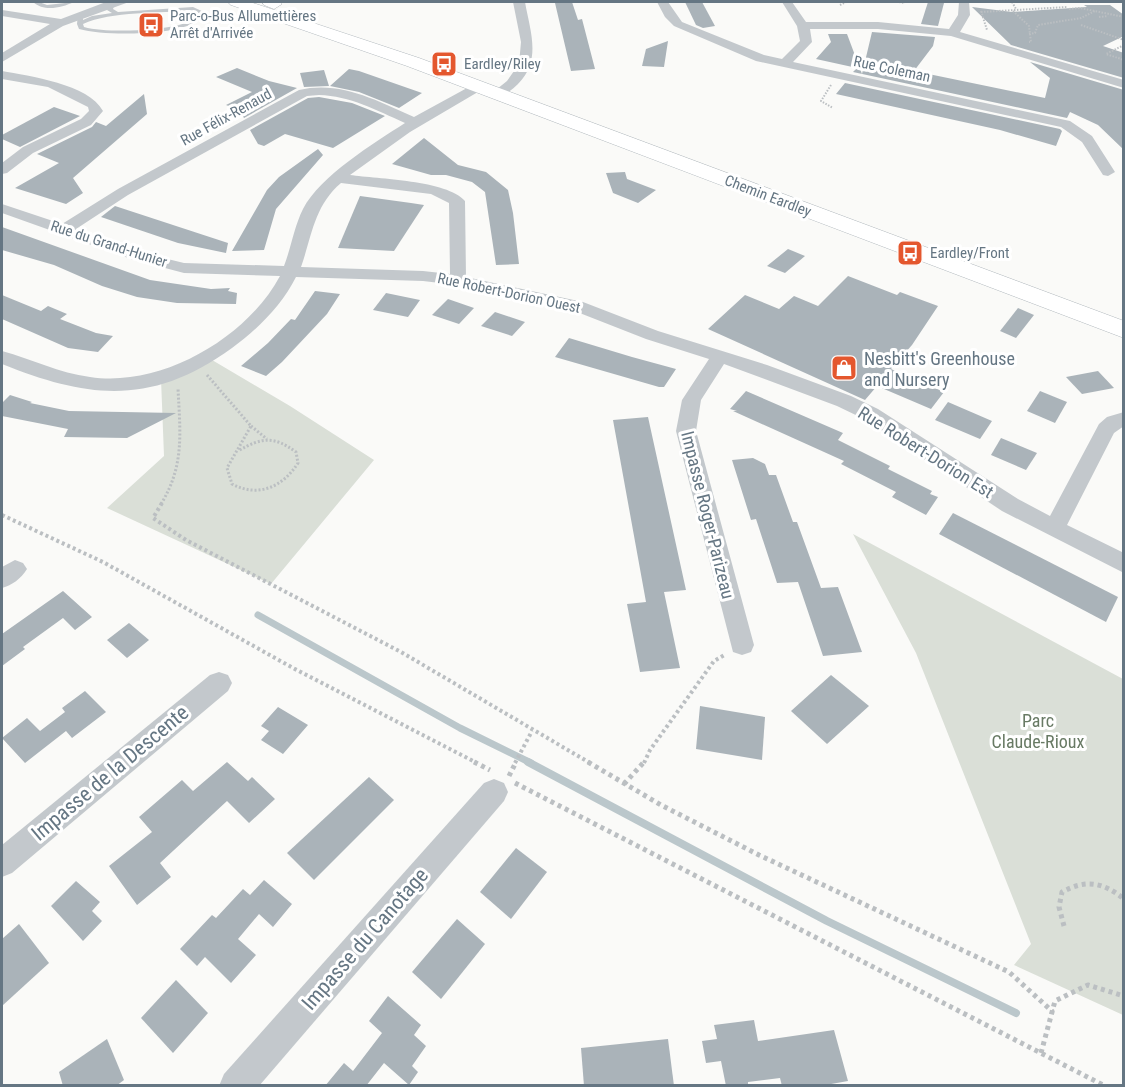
<svg xmlns="http://www.w3.org/2000/svg" width="1125" height="1087" viewBox="0 0 1125 1087" font-family="'Roboto Condensed',sans-serif">
<style>
.green{fill:#dadfd7}
.lines{fill:none;stroke-linecap:round;stroke-linejoin:round}
.stream-far1{stroke:#bbc7cb;stroke-width:7}
.stream{stroke:#bbc7cb;stroke-width:8}
.building{fill:#aab3b9}
.secondary-casing{stroke:#b3babf;stroke-width:1}
.highway-casing{stroke:#b4b9bd;stroke-width:1}
.path-far3{stroke:#bbbfc2;stroke-width:2;stroke-dasharray:1.5 1.5;stroke-linecap:butt}
.path-far2{stroke:#bbbfc2;stroke-width:3;stroke-dasharray:2 2;stroke-linecap:butt}
.path-far1{stroke:#bbbfc2;stroke-width:4;stroke-dasharray:3 3;stroke-linecap:butt}
.path{stroke:#bbbfc2;stroke-width:5;stroke-dasharray:4 4;stroke-linecap:butt}
.lane{fill:#c3c8cc;fill-rule:evenodd}
.street{fill:#c3c8cc;fill-rule:evenodd}
.secondary{fill:#fff;fill-rule:evenodd}
.highway{fill:#fff;fill-rule:evenodd}
.labels{text-anchor:middle;dominant-baseline:central;stroke-width:6;stroke-linejoin:round;paint-order:stroke}
.far-poi-label{font-size:15px;fill:#657683;stroke:#fff;text-anchor:start}
.far-street-label{font-size:15px;fill:#657683;stroke:#fff}
.poi-label{font-size:18px;fill:#657683;stroke:#fff;text-anchor:start}
.street-label{font-size:18px;fill:#657683;stroke:#fff}
.park-label{font-size:18px;fill:#687a64;stroke:#fff}
.near-street-label{font-size:21px;fill:#657683;stroke:#fff}
</style>
<rect width="100%" height="100%" fill="#fafaf8"/>
<g class="green">
<polygon points="207,357 290,406 374,460 271,584 107,508 164,456 161,379"/>
<polygon points="853,534 1123,679 1123,1015 1014,965 1031,944 916,653"/>
</g>
<g class="lines">
<polyline class="stream-far1" points="258,615 460,728 531,763"/>
<polyline class="stream" points="528,762 827,921 1016,1013"/>
</g>
<g class="building">
<polygon points="572,2 578,20 582,19 595,69 571,71 555,3"/>
<polygon points="685,2 702,2 715,26 703,28 696,25"/>
<polygon points="928,2 944,3 938,26 921,24"/>
<polygon points="1084,5 1110,5 1124,15 1124,36 1103,46 1124,53 1124,78 1011,45 972,7 1012,12 1087,7"/>
<polygon points="872,32 935,37 933,46 914,71 1045,98 1050,78 1030,62 1124,90 1124,150 1098,125 1070,112 1067,118 853,72 857,68 816,59 831,42 828,34 847,34 862,74"/>
<polygon points="668,41 664,67 642,66 646,49"/>
<polygon points="237,68 269,81 297,88 244,118 239,110 226,105 252,92 216,77"/>
<polygon points="349,69 359,71 422,93 399,108 359,92 330,86"/>
<polygon points="324,70 329,86 304,87 300,73"/>
<polygon points="845,83 1060,129 1062,131 1056,146 1000,130 836,94"/>
<polygon points="144,94 147,114 73,178 83,193 66,204 15,188 59,163 37,154 92,127 96,122 106,126"/>
<polygon points="319,97 352,103 385,116 333,148 285,134 264,146 258,144 250,130 308,98"/>
<polygon points="54,107 80,116 20,147 2,139 2,135"/>
<polygon points="424,138 458,165 486,172 508,190 513,213 519,264 496,265 485,192 472,182 446,175 431,175 392,164"/>
<polygon points="318,149 323,155 276,209 264,250 232,251 267,190 279,177"/>
<polygon points="625,172 627,179 656,190 638,203 613,193 606,173"/>
<polygon points="360,196 411,203 424,205 394,251 338,248"/>
<polygon points="115,206 228,243 226,253 178,243 101,217"/>
<polygon points="2,227 150,280 211,289 230,288 228,291 237,293 236,304 177,303 137,297 102,286 54,265 2,250"/>
<polygon points="788,249 805,256 785,273 767,266"/>
<polygon points="848,276 897,295 900,292 938,306 912,345 891,369 944,392 931,409 877,386 865,400 708,329 745,295 779,309 794,296 818,306"/>
<polygon points="315,291 340,294 327,314 282,362 266,376 241,366 268,343 291,319 295,320"/>
<polygon points="386,293 420,300 408,317 373,310"/>
<polygon points="2,295 41,311 48,306 67,314 60,319 96,333 113,336 98,352 68,348 2,319"/>
<polygon points="448,299 474,308 459,324 432,315"/>
<polygon points="1018,308 1034,315 1016,338 1000,331"/>
<polygon points="495,312 525,322 512,336 481,326"/>
<polygon points="569,338 632,357 676,369 664,387 659,387 555,357"/>
<polygon points="1098,371 1114,388 1082,394 1066,377"/>
<polygon points="746,391 843,433 838,440 890,466 888,469 932,491 930,494 938,497 926,515 892,497 896,492 841,464 844,461 733,411 737,411 730,409"/>
<polygon points="1040,391 1067,402 1055,423 1027,411"/>
<polygon points="10,395 32,402 30,403 69,411 176,413 127,438 64,437 68,429 2,416 2,403"/>
<polygon points="948,402 992,421 980,439 935,420"/>
<polygon points="648,417 686,590 664,592 680,668 640,672 627,604 646,602 613,420"/>
<polygon points="1001,438 1037,453 1026,470 991,455"/>
<polygon points="753,458 765,464 769,475 776,475 793,522 797,522 821,588 838,587 862,652 823,656 798,582 777,583 756,519 751,520 732,460"/>
<polygon points="953,513 1118,597 1106,622 939,534"/>
<polygon points="63,591 92,617 75,630 63,618 23,647 25,649 2,666 2,634"/>
<polygon points="129,623 149,640 127,658 107,640"/>
<polygon points="831,675 869,706 827,744 791,711"/>
<polygon points="85,691 106,712 72,738 66,731 25,763 2,738 27,718 40,731 65,712 62,708"/>
<polygon points="700,706 765,717 762,760 696,749"/>
<polygon points="278,707 308,725 283,754 261,740 269,731 261,726"/>
<polygon points="227,762 248,781 252,777 275,799 249,823 227,801 160,863 171,877 137,905 109,866 152,832 139,817 182,780 193,791"/>
<polygon points="369,777 394,800 314,880 287,853"/>
<polygon points="516,848 547,872 511,919 480,892"/>
<polygon points="264,880 292,904 273,927 259,914 238,939 256,955 231,983 205,957 197,966 180,949 212,915 216,918 243,889 250,895"/>
<polygon points="76,881 100,902 92,911 102,921 83,941 51,906"/>
<polygon points="457,919 485,944 441,999 412,972"/>
<polygon points="19,924 49,963 2,1006 2,939"/>
<polygon points="176,980 208,1013 173,1053 141,1018"/>
<polygon points="388,996 421,1025 414,1035 426,1046 412,1066 418,1072 409,1085 384,1063 366,1086 325,1086 344,1063 353,1071 382,1033 369,1021"/>
<polygon points="754,1020 758,1041 834,1030 848,1081 820,1086 782,1086 780,1078 748,1082 748,1086 726,1086 721,1061 706,1063 702,1041 717,1039 714,1025"/>
<polygon points="107,1039 124,1080 116,1086 63,1086 59,1072"/>
<polygon points="668,1039 674,1086 584,1086 581,1048"/>
</g>
<g class="lines">
<g class="secondary-casing">
<polygon id="secondary" points="228,2 250,2 419,58 1124,321 1124,338 407,66 231,5"/>
</g>
<g class="highway-casing">
<polygon id="highway" points="262,2 280,2 282,4 274,9 264,5"/>
</g>
<g class="path-far3">
<polyline points="899,2 905,3"/>
<polyline points="1012,2 1016,9"/>
<polyline points="1107,2 1124,2"/>
<polyline points="840,5 846,2"/>
<polyline points="1069,9 1080,8 1124,17"/>
<polyline points="981,11 987,30"/>
<polyline points="1013,11 1029,26 1031,42 1029,42"/>
<polyline points="981,12 1067,7"/>
<polyline points="1099,17 1108,16"/>
<polyline points="1081,25 1124,40"/>
<polyline points="1029,34 1035,33 1038,25 1081,18 1095,11"/>
<polyline points="1124,45 1106,54 1124,60"/>
<polyline points="831,85 821,101 833,108"/>
</g>
<g class="path-far2">
<path d="M207,375l44,51 -24,42 5,16c26,14 51,3 66,-21l-2,-11c-22,-16 -34,-15 -58,-1"/>
<polyline points="251,426 267,439"/>
<path d="M161,504c24,-39 19,-72 17,-116"/>
</g>
<g class="path-far1">
<polyline points="162,503 153,518 186,540 401,652 590,763"/>
<polyline points="2,515 103,562 293,668 477,763"/>
<polyline points="515,763 532,731"/>
<polyline points="644,763 650,750 714,661 726,654"/>
</g>
<g class="path">
<polyline points="474,762 490,770"/>
<polyline points="588,762 661,805 759,855 1009,972 1053,1012"/>
<polyline points="509,776 516,762"/>
<polyline points="515,783 1105,1086"/>
<polyline points="624,784 644,762"/>
<path d="M1064,926l-5,-19 3,-15c24,-13 41,-10 62,7"/>
<polyline points="1041,1053 1055,1001 1088,985 1124,996"/>
</g>
<g class="lane">
<path d="M33,2h6l8,3 27,-3c-13,6 -30,10 -41,0z"/>
<path d="M112,2l3,1 -2,6 5,3 75,-5 13,6c-5,6 -12,11 -19,13 -25,9 -83,10 -108,3l-2,-5 1,-11 5,1v6l9,-4 20,-3 -5,-3 2,-7zM192,11l8,3c-6,5 -13,9 -21,11 -23,6 -73,8 -95,2l-1,-3c28,-13 78,-11 109,-13z"/>
</g>
<g class="street">
<polygon points="106,2 129,2 63,26 2,62 2,53 50,24 2,16 2,10 61,19"/>
<path d="M513,2h12c5,29 17,58 -7,82 -5,5 -13,11 -20,13l-6,-4 15,-12 12,-17 2,-22z"/>
<polygon points="657,2 668,2 682,22 764,55 782,59 800,41 797,26 782,2 792,2 806,22 878,22 949,29 958,15 959,2 969,2 970,15 960,32 1124,80 1124,88 951,36 878,29 810,29 812,42 793,62 1070,121 1092,136 1115,172 1108,176 1103,175 1082,142 1061,127 756,61 674,26 665,17"/>
<path d="M2,71c27,5 87,13 101,40l-12,14 -58,28 -26,20 -5,1v-11l21,-16 58,-28 8,-8 -1,-4 -40,-20 -46,-8z"/>
<path d="M478,82l5,1 1,3 -1,3 -73,43 -60,43c28,4 97,5 115,26l1,76 117,25 75,29 109,34 84,31 27,13 140,90 32,17 49,-92 8,-7 17,-5v14l-10,7 -47,92 57,28v20l-122,-62 -138,-92 -27,-13 -113,-42 -23,36 -5,31 58,214 -3,7 -9,3 -9,-3 -57,-221 6,-31 27,-41 -63,-20 -74,-29 -115,-25 -34,-4 -127,-4c-14,28 -38,52 -64,71 -80,58 -143,51 -230,16v-13c30,8 57,22 88,26 71,11 157,-39 190,-101l-96,-3 -53,-14 -129,-46v-9l60,20 56,-35 181,-99c41,-10 79,11 115,27zM319,95c31,1 57,15 86,28 -31,20 -85,53 -102,86 -9,18 -12,39 -19,57l-100,-3 -41,-10 -67,-24 52,-34 179,-99zM341,183l90,11 18,9 1,71 -27,-3 -122,-4c11,-31 13,-61 40,-84z"/>
<path d="M15,560l8,3 4,6c-6,10 -15,16 -25,19v-21z"/>
<polygon points="219,672 228,675 232,683 228,691 12,873 2,877 2,845 210,675"/>
<polygon points="494,779 504,783 508,792 504,801 259,1086 219,1086 224,1074 484,783"/>
</g>
<use href="#secondary" class="secondary"/>
<use href="#highway" class="highway"/>
</g>
<defs>
<g id="bus-square" transform="scale(1.35)"><rect x="-9" y="-9" width="18" height="18" rx="4" fill="#e4572e" stroke="#fff"/><path d="M-5-6H5V4H4V6H2V4H-2V6H-4V4H-5ZM-3.5-4V0h7V-4ZM-3.5 1.2v1.5H-2V1.2ZM2 1.2v1.5H3.5V1.2Z" fill="#fff"/></g>
<g id="shop-square" transform="scale(1.35)"><rect x="-9" y="-9" width="18" height="18" rx="4" fill="#e4572e" stroke="#fff"/><path d="M-5-2.5h2.3a2.7 3.5 0 0 1 5.4 0H5L5.5 6h-11ZM-1.5-2.5h3a1.5 2.3 0 0 0-3 0Z" fill="#fff"/></g>
</defs>
<g fill-rule="evenodd">
<use href="#bus-square" x="151" y="25"/>
<use href="#bus-square" x="444" y="64"/>
<use href="#bus-square" x="910" y="253"/>
<use href="#shop-square" x="844" y="368"/>
</g>
<g class="labels">
<g class="far-poi-label">
<text x="170" y="16">Parc-o-Bus Allumettières<tspan x="170" dy="17">Arrêt d'Arrivée</tspan></text>
<text x="464" y="64">Eardley/Riley</text>
<text x="930" y="253">Eardley/Front</text>
</g>
<g class="far-street-label">
<text transform="translate(892 69) rotate(12)">Rue Coleman</text>
<text transform="translate(226 117) rotate(-29)">Rue Félix-Renaud</text>
<text transform="translate(768 196) rotate(21)">Chemin Eardley</text>
<text transform="translate(109 244) rotate(18)">Rue du Grand-Hunier</text>
<text transform="translate(509 293) rotate(12)">Rue Robert-Dorion Ouest</text>
</g>
<g class="poi-label">
<text x="864" y="358">Nesbitt's Greenhouse<tspan x="864" dy="21">and Nursery</tspan></text>
</g>
<g class="street-label">
<text transform="translate(926 452) rotate(32)">Rue Robert-Dorion Est</text>
<text transform="translate(708 515) rotate(76)">Impasse Roger-Parizeau</text>
</g>
<g class="park-label">
<text x="1038" y="720">Parc<tspan x="1038" dy="21">Claude-Rioux</tspan></text>
</g>
<g class="near-street-label">
<text transform="translate(110 773) rotate(-40)">Impasse de la Descente</text>
<text transform="translate(365 939) rotate(-49)">Impasse du Canotage</text>
</g>
</g>
<rect width="1125" height="1087" fill="none" stroke="#657683" stroke-width="6"/>
</svg>
